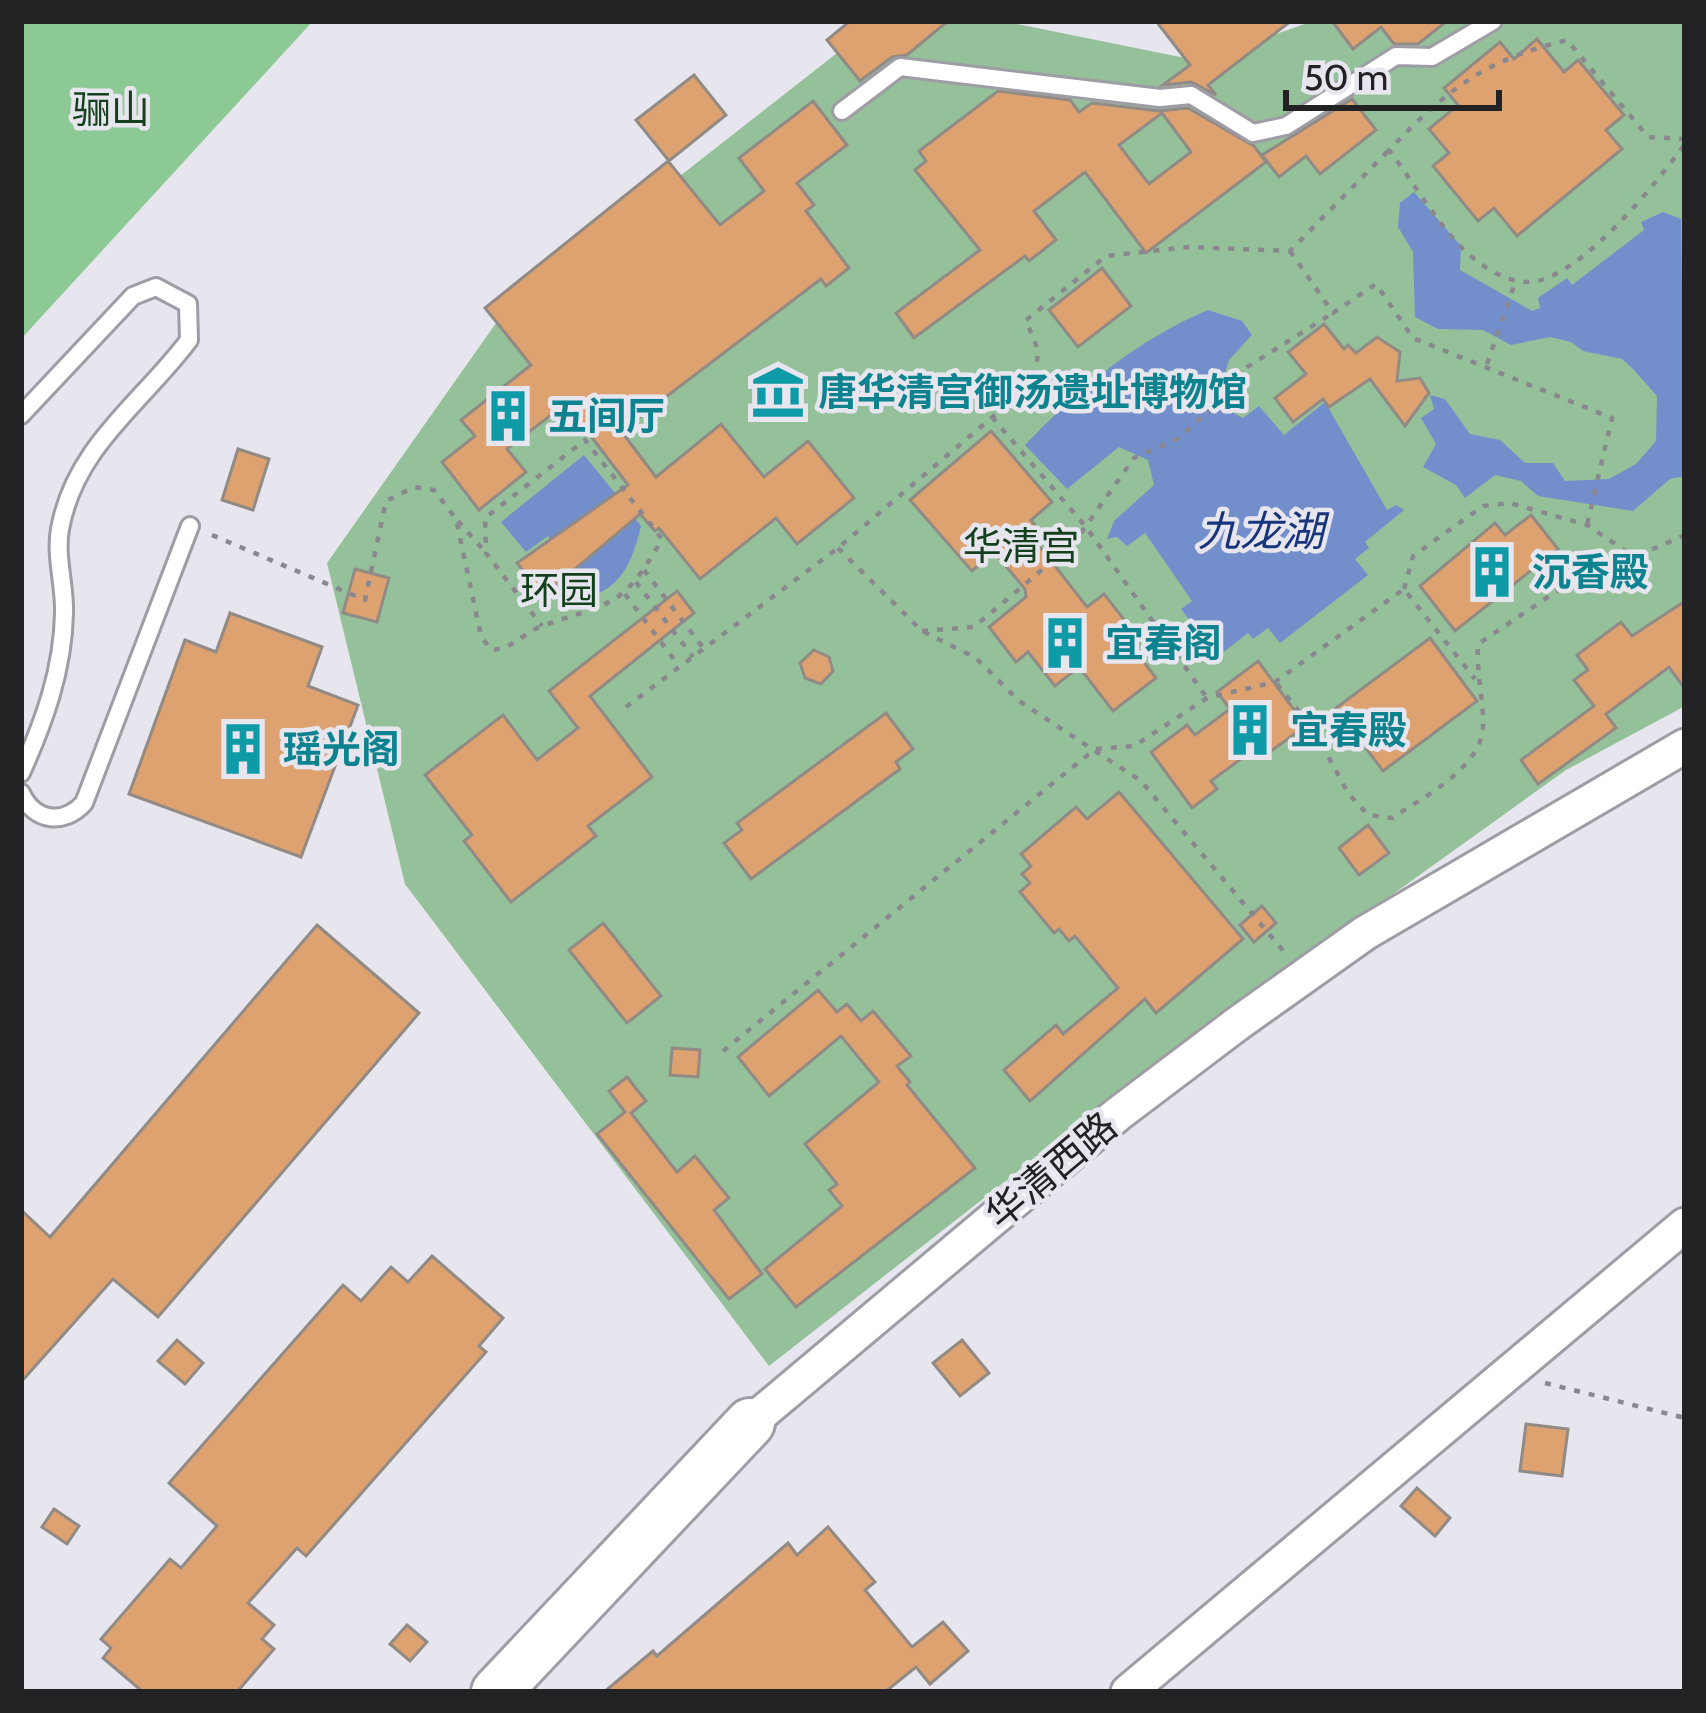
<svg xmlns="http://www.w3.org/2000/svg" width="1706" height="1713" viewBox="0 0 1706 1713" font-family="Cabin,'Noto Sans SC',sans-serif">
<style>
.green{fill:#94c19a}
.forest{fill:#8cc995}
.water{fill:#728fcc}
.building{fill:#dea170;stroke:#918a85;stroke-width:3;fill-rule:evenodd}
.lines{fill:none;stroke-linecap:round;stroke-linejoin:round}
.lane-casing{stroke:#9e9ca4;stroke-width:22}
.street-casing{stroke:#9e9ca4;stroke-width:39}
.secondary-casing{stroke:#9e9ca4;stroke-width:54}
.path{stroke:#8a888e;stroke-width:4.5;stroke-dasharray:6 9;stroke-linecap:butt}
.lane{stroke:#fff;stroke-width:16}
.street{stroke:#fff;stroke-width:33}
.secondary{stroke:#fff;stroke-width:48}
.labels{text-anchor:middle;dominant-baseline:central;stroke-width:9;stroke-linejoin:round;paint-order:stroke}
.park-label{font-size:39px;fill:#14401e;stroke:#e7e5ed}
.culture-label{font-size:39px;font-weight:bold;fill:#0d838f;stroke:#e7e5ed;text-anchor:start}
.street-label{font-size:39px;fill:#222124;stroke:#e7e5ed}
.water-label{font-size:42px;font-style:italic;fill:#17347c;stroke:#e7e5ed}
</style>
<rect width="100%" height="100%" fill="#e7e5ed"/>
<polygon class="green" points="878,21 1002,21 1200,61 1313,21 1685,21 1685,706 1566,770 1149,1069 769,1366 405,884 327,563 501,316"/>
<polygon class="forest" points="21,21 313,21 21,339"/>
<g class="water">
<polygon points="1414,192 1461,246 1460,270 1532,311 1540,308 1538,298 1567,278 1572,285 1644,230 1641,222 1663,212 1681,219 1685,476 1670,479 1633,511 1538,496 1521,481 1495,475 1465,498 1456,485 1423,467 1436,444 1421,418 1434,409 1430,395 1445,399 1470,434 1500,440 1525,463 1553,463 1565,481 1609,479 1636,464 1656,441 1657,396 1632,368 1622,359 1583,351 1571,342 1550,337 1511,345 1483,330 1438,329 1415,317 1413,252 1398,227 1400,203"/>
<path d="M1208,310l34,11 10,14 -23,25 -13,44 27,14 16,-12 25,29 41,-33 62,108 9,-5 8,5 -39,32 4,6 -14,11 13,16 -88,68 -12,-15 -15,11 -5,-6 -36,28 -25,-35 4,-4 -10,-13 11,-8 -47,-68 -18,13 -10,-9 -10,2 7,-18 40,-36 -6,-25 -29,-13 -52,42 -42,-44c55,-57 110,-104 183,-135z"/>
<path d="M584,455l31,38 -52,39 71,-15 7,9c-11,46 -25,70 -76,76l-10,-13 21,-17 -28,-36 -22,16 -25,-30z"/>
</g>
<g class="building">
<polygon points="850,21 948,21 907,55 892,57 860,81 827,40"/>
<polygon points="1156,21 1291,21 1208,85 1216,95 1191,82 1163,85 1190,65"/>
<polygon points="1332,21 1447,21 1418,44 1394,44 1381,27 1353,49"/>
<polygon points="1537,39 1564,72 1578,60 1624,115 1606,130 1622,149 1517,236 1494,208 1478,221 1433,166 1449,153 1429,129 1458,105 1444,88 1500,42 1514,59"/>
<polygon points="694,75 726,115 669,161 636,120"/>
<path d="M998,91l72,9 9,12 13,-9 67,8 29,-3 66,38 12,16 -120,91 -61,-81 -51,39 22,29 -27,21 -4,-5 -111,82 -18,-25 84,-63 -65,-80 11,-9 -7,-10zM1162,113l29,39 -42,32 -30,-39z"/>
<polygon points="1352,99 1376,130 1320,174 1306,156 1279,177 1262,155"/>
<polygon points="813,101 847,145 797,183 814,205 806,211 849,268 826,286 821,279 621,431 656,477 721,424 764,477 808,441 854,498 797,544 776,518 700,579 659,528 655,531 640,514 543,596 517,563 628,485 584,427 578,432 560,408 507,449 526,472 479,510 442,462 475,436 461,420 531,365 485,308 668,161 720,225 764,191 739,158"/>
<polygon points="1102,268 1131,306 1078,347 1049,310"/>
<polygon points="1324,324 1344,349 1348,345 1356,353 1377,337 1400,352 1397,381 1420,378 1429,393 1405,426 1370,379 1329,407 1323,399 1293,422 1275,398 1306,374 1288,352"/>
<polygon points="991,431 1052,502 1031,520 1037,528 1030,534 1087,607 1104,594 1130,627 1122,633 1156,678 1113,711 1079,667 1055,686 1028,652 1016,662 989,627 1026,597 1025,589 994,552 972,571 910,500"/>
<polygon points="238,449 269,459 253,510 222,500"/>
<polygon points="1531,515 1558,549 1455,631 1420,586 1495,523 1505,535"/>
<polygon points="355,569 389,578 377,622 343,613"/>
<polygon points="677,591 694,613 590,696 652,777 588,826 596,836 511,902 464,841 472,835 425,775 503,715 537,760 578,728 549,691"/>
<polygon points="1685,601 1685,689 1669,667 1606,714 1616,728 1538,784 1521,760 1594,706 1574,680 1588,670 1577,655 1621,622 1632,636"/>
<polygon points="230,613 322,647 308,686 358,705 301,857 129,794 185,640 216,652"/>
<polygon points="1430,638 1477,701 1383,771 1336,708"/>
<polygon points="814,650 829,657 833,671 821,684 805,678 800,663"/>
<polygon points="1258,661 1306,726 1264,756 1257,747 1211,781 1217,789 1192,808 1151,752 1187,725 1195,735 1230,709 1217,692"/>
<polygon points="886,713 913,749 896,762 900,769 751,879 724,843 742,830 737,823"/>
<polygon points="1119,792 1243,939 1156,1013 1145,999 1030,1101 1004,1070 1056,1025 1063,1034 1118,988 1075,936 1069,941 1059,929 1054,933 1020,892 1030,883 1022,874 1031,866 1021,854 1076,807 1087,819"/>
<polygon points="1368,825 1389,853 1359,875 1339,848"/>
<polygon points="1262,906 1276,923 1254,942 1240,925"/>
<polygon points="603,923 661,996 627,1023 569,950"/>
<polygon points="317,925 419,1013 158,1317 113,1279 21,1382 21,1210 50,1237"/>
<polygon points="818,990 837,1012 847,1004 861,1021 873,1011 911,1056 897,1066 910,1082 907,1085 975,1168 796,1307 765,1269 842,1206 829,1190 837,1184 805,1144 879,1082 841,1036 769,1096 738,1057"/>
<polygon points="672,1048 700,1050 698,1077 670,1075"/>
<polygon points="627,1077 646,1101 631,1113 677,1172 695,1156 729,1198 714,1210 762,1274 729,1299 597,1134 625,1112 609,1091"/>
<polygon points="432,1256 503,1318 479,1346 486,1352 306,1556 297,1548 248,1603 274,1625 262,1639 274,1649 237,1692 143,1692 103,1658 111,1648 101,1639 170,1559 181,1568 217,1526 169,1483 343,1285 361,1301 391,1267 408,1282"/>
<polygon points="177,1340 203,1363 185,1384 158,1361"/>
<polygon points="962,1340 989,1373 960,1396 933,1363"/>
<polygon points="1526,1424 1568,1429 1562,1476 1520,1471"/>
<polygon points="1417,1488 1450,1518 1435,1536 1401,1506"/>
<polygon points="54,1509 79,1526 67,1544 42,1527"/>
<polygon points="828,1527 875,1582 865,1590 912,1647 943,1622 968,1651 930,1684 916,1667 885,1692 604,1692 653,1651 657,1656 788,1543 797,1555"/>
<polygon points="407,1625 427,1642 410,1661 390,1644"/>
</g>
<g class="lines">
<g class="lane-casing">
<g id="lane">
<polyline points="842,111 900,67 1160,98 1191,95 1253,133 1286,126 1396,56 1432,57 1493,21"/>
<path d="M21,415l112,-119 23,-9 32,17 1,36c-47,63 -114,106 -129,189 -5,27 5,57 4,84 -1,57 -20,109 -43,160"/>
<path d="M21,793c13,28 42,33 63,10l106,-277"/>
</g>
</g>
<g class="street-casing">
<g id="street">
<polyline points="750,1423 1118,1114 1237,1024 1365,933 1685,746"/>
<polyline points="1128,1692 1685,1225"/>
</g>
</g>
<g class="secondary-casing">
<polyline id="secondary" points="496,1692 750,1423"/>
</g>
<g class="path">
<path d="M1685,139l-37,-2 -81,-97c-84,21 -118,48 -178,110 24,32 46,70 73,98 16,16 41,33 64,34 51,2 131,-100 159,-138"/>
<polyline points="1290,251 1333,313 1376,284 1413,338 1612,418 1587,525"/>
<polyline points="1487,364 1516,280"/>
<polyline points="992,417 1086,527 1207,698"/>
<polyline points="458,521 486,553"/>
<path d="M212,535l153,65 21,-99 28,-14 20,3 22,29 25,117 10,14c23,-1 31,-17 51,-24 71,-25 80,-17 120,-87l-77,-99 -100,78 1,35 56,73"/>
<polyline points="838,548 922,631 976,658 1019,701 1141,781 1285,953"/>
<polyline points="644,570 704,649"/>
<polyline points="636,582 693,657"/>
<polyline points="1404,589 1413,556 1483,506 1510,503 1587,525 1636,558"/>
<polyline points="625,594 679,666"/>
<polyline points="922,631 974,627 1074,543 1134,458 1177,439 1210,410 1233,376 1333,313"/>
<path d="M1277,684l38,48 33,61 20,22 24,3c30,-20 88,-49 91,-90 1,-28 -7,-55 -5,-84l79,-53 128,-56"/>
<path d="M626,707l212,-159 184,-156c20,-30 20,-41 3,-71l81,-65 83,-9 101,4 99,-101"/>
<polyline points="723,1051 1095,749 1134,746 1207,698 1275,682 1404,589 1475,679"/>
<polyline points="1545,1383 1685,1418"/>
</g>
<use href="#lane" class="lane"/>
<use href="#street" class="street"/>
<use href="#secondary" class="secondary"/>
</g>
<defs>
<g id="museum-bare" transform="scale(4.14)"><path d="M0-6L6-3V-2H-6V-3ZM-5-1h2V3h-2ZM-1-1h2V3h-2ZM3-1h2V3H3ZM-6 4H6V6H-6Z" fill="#0f9aa8" stroke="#e7e5ed" stroke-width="2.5" paint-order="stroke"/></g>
<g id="building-bare" transform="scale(4.14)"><path d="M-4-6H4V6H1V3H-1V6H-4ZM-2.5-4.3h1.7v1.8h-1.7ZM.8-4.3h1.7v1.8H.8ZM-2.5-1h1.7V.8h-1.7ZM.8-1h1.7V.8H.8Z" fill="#0f9aa8" stroke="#e7e5ed" stroke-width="2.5" paint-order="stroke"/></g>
</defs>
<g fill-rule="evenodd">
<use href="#museum-bare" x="778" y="392"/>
<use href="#building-bare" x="508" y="416"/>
<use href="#building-bare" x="1492" y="572"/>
<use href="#building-bare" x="1065" y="643"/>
<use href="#building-bare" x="1250" y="730"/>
<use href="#building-bare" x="243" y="749"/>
</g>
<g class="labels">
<g class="park-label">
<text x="111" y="109">骊山</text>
<text x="1021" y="546">华清宫</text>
<text x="559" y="590">环园</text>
</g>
<g class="culture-label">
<text x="818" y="392">唐华清宫御汤遗址博物馆</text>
<text x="548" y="416">五间厅</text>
<text x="1532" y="572">沉香殿</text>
<text x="1105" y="643">宜春阁</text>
<text x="1290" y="730">宜春殿</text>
<text x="283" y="749">瑶光阁</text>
</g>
<g class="street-label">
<text transform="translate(1051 1170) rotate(-40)">华清西路</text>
</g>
<g class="water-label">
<text x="1261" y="531">九龙湖</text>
</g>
</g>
<rect width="1706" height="1713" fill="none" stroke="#222124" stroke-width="48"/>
<path d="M1286 90v18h213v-18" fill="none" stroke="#222124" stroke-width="6"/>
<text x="1304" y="90" font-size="36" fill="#222124" stroke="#e7e5ed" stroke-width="9" paint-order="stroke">50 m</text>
</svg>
